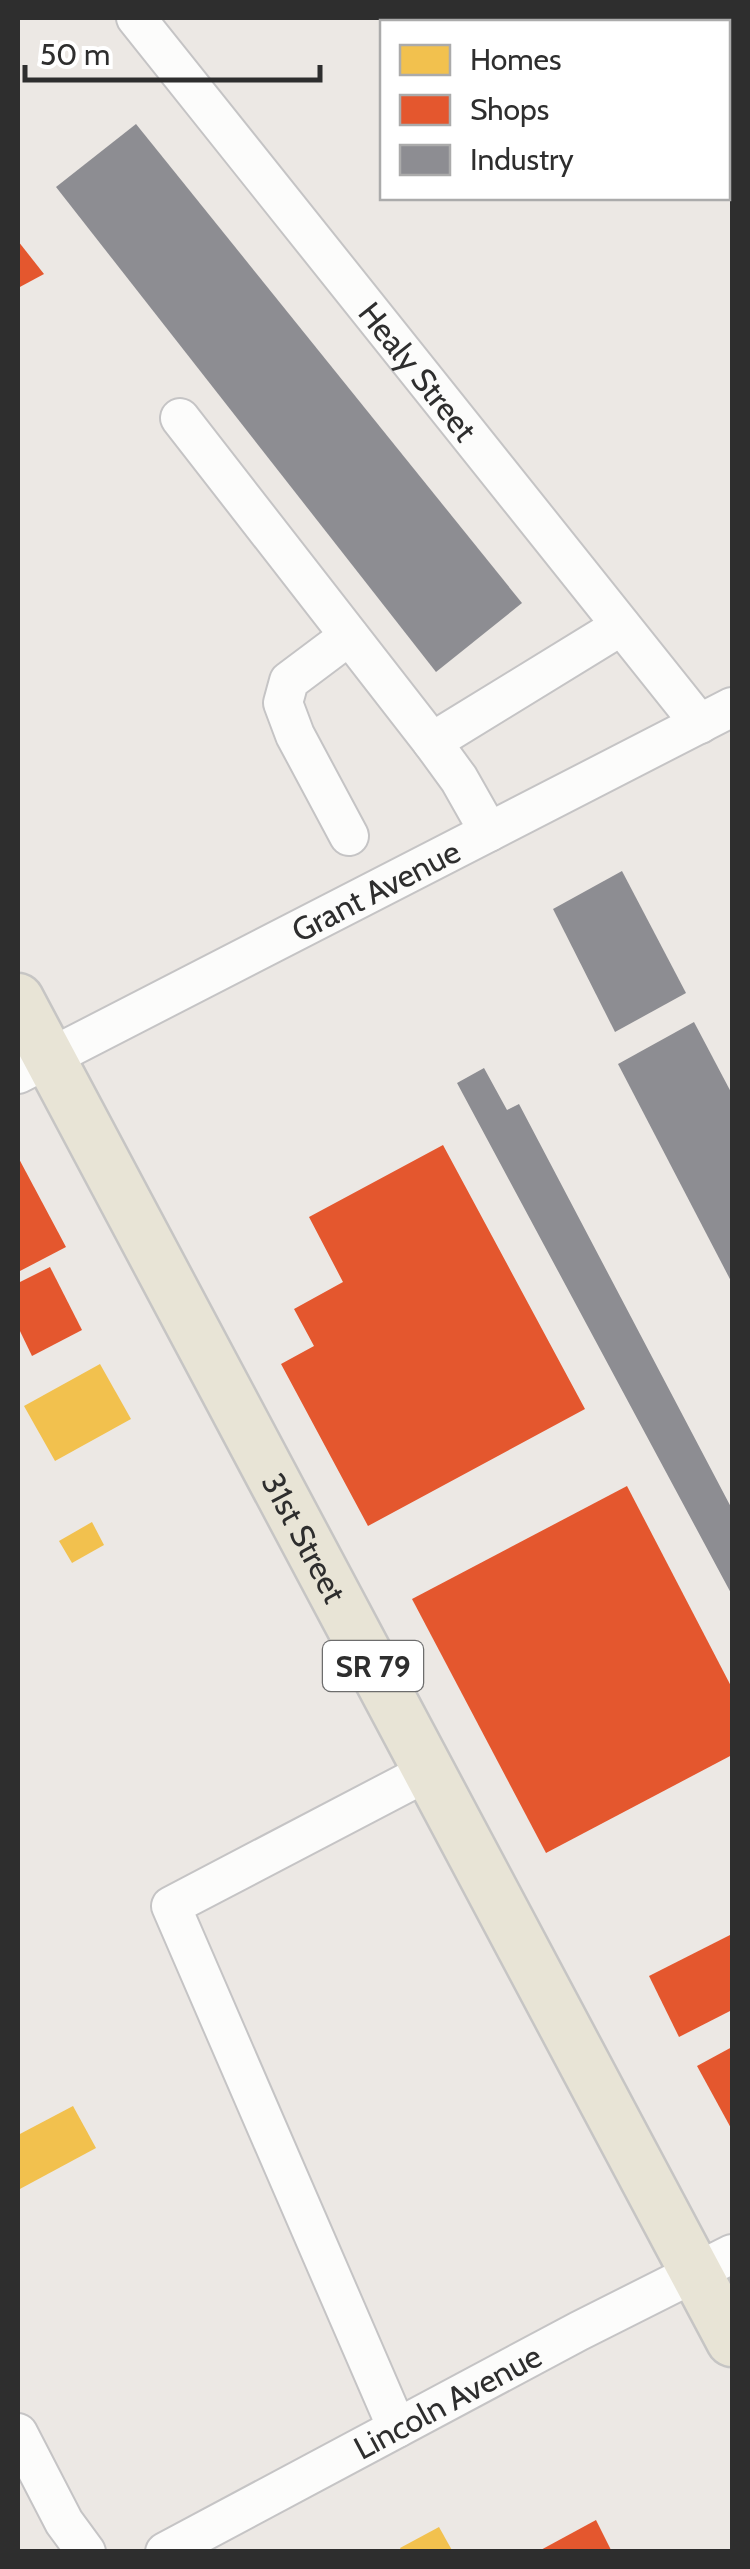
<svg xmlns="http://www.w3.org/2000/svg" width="750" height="2569" viewBox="0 0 750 2569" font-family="Cabin,sans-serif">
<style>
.homes{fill:#f2c14e}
.shops{fill:#e4572e}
.industry{fill:#8d8d92}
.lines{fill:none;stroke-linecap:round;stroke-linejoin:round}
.minor-casing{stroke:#c5c4c5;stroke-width:42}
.major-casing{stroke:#c6c5c4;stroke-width:55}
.minor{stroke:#fcfcfb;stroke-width:38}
.major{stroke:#e8e4d6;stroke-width:50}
.labels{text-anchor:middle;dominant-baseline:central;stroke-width:10;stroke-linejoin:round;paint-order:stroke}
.shield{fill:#fff;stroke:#6d6d6d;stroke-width:2.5}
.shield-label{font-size:30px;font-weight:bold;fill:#2e2e2e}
.street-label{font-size:32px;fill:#2e2e2e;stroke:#fff}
</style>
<rect width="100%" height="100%" fill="#ece8e4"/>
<g class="homes">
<polygon points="100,1364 131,1419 55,1461 24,1406"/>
<polygon points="92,1522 104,1545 72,1563 59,1541"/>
<polygon points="73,2106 96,2148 18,2190 18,2135"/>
<polygon points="439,2527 453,2552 402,2552 400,2548"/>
</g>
<g class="shops">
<polygon points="18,241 44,274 18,288"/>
<polygon points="443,1145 585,1409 368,1526 281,1364 314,1346 294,1309 343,1282 309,1217"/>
<polygon points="18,1157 66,1247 20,1271 18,1266"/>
<polygon points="50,1267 82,1330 32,1356 18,1327 18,1283"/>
<polygon points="627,1486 732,1688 732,1755 546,1853 412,1599"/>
<polygon points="732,1934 732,2010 679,2037 649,1976"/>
<polygon points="732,2047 732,2130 697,2066"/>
<polygon points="596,2520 612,2552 537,2552"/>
</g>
<g class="industry">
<polygon points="136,124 522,603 436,672 56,187"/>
<polygon points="622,871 686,993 615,1032 553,909"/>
<polygon points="694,1022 732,1094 732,1283 618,1064"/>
<polygon points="484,1068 507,1110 519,1104 732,1509 732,1595 457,1083"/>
</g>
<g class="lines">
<g class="minor-casing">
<g id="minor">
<path id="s1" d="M136,18l564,706"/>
<polyline points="562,22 572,18"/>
<polyline points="180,418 432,742 459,779 489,832"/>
<polyline points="432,742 621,626"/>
<polyline points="349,836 295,735 283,703 289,681 349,636"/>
<path id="s2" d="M18,1074l714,-367"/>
<polyline points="397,2428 171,1906 429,1771"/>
<polyline points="18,2433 64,2522 86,2552"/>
<path id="s3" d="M165,2552l414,-221 153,-77"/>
</g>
</g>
<g class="major-casing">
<g id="major">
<path id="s4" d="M18,999l714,1342"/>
</g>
</g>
<use href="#minor" class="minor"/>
<use href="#major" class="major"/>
</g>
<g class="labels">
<rect class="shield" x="323" y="1641" width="100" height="50" rx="8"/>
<g class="shield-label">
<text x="373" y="1666">SR 79</text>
</g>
<g class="street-label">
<text stroke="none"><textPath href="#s1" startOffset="452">Healy Street</textPath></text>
<text stroke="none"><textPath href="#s2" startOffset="402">Grant Avenue</textPath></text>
<text stroke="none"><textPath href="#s4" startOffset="610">31st Street</textPath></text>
<text stroke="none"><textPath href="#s3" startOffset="320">Lincoln Avenue</textPath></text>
</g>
</g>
<rect width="750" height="2569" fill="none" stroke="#2e2e2e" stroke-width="40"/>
<rect x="380" y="20" width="350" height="180" fill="#ffffff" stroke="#ababab" stroke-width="2.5"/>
<rect x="400" y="45" width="50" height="30" fill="#f2c14e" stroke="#ababab" stroke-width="2.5"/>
<text x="470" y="70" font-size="30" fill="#2e2e2e">Homes</text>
<rect x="400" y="95" width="50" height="30" fill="#e4572e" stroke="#ababab" stroke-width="2.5"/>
<text x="470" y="120" font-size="30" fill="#2e2e2e">Shops</text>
<rect x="400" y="145" width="50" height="30" fill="#8d8d92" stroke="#ababab" stroke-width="2.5"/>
<text x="470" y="170" font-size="30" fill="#2e2e2e">Industry</text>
<path d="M25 65v15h295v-15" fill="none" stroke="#2e2e2e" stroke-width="5"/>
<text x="40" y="65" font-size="30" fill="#2e2e2e" stroke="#ffffff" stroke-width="8" paint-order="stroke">50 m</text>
</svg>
